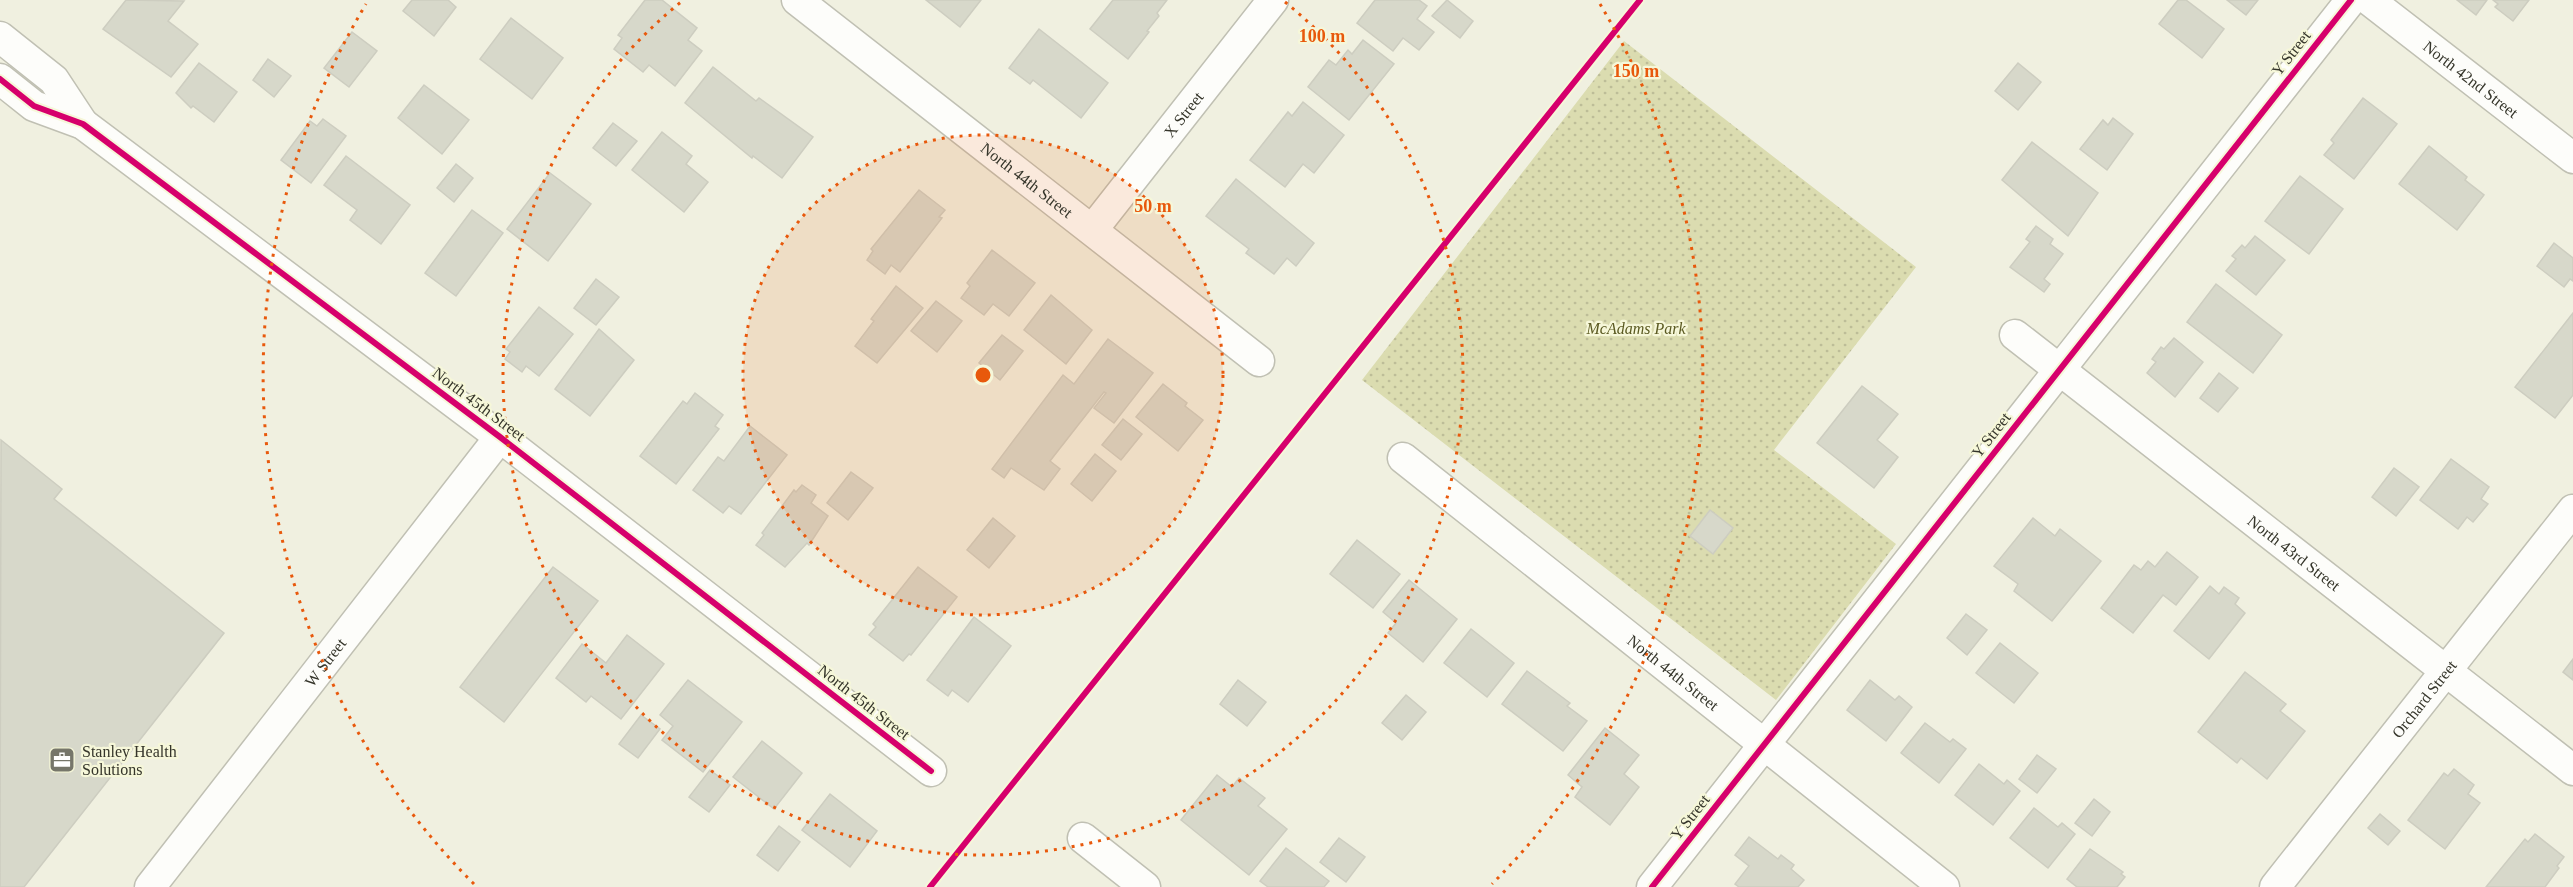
<svg xmlns="http://www.w3.org/2000/svg" width="2573" height="887" viewBox="0 0 2573 887" font-family="'Times New Roman',serif">
<style>
.park{fill:url(#park-dots)}
.building{fill:#d7d8ca;stroke:#cdcdc0;stroke-width:1.5}
.lines{fill:none;stroke-linecap:round;stroke-linejoin:round}
.street-casing{stroke:#c0c0b3;stroke-width:33}
.street{stroke:#fdfdfa;stroke-width:30}
.cycleway-casing{stroke:#f6f7d9;stroke-width:10}
.cycleway{stroke:#d6006c;stroke-width:6}
.ring{fill:none;stroke:#e8590c;stroke-width:3;stroke-dasharray:3 6}
.labels{text-anchor:middle;dominant-baseline:central;stroke-width:4.5;stroke-linejoin:round;paint-order:stroke}
.street-label{font-size:16px;fill:#35352a;stroke:#f6f7d9}
.park-label{font-size:16px;font-style:italic;fill:#5b5a22;stroke:#f6f7d9}
.poi-label{font-size:16px;fill:#35352a;stroke:#f6f7d9;text-anchor:start}
.centre{fill:#e8590c;stroke:#f6f7d9;stroke-width:3}
.ring-label{font-size:18px;text-anchor:middle;font-weight:bold;fill:#e8590c;stroke:#f6f7d9;stroke-width:4.5;stroke-linejoin:round;paint-order:stroke}
</style>
<defs>
<pattern id="park-dots" width="8" height="8" patternUnits="userSpaceOnUse" patternTransform="scale(1.5)"><rect width="8" height="8" fill="#dbdcb0"/><path d="M2 2h.1M6 6h.1" fill="none" stroke="#bdbd98" stroke-width="1.8" stroke-linecap="round"/></pattern>
</defs>
<rect width="100%" height="100%" fill="#f0f0e0"/>
<polygon class="park" points="1624,41 1916,267 1774,450 1896,544 1776,700 1362,380"/>
<g class="building">
<polygon points="126,0 184,1 168,21 198,44 171,77 103,29"/>
<polygon points="412,0 448,0 456,7 434,36 403,11"/>
<polygon points="645,0 662,0 697,28 688,40 702,51 675,86 649,65 643,72 614,49 622,38 618,35"/>
<polygon points="926,0 981,0 960,27"/>
<polygon points="1113,0 1167,0 1157,13 1159,16 1147,31 1149,32 1128,59 1090,29"/>
<polygon points="1375,0 1419,0 1427,6 1417,19 1434,32 1419,50 1403,38 1393,51 1357,23"/>
<polygon points="1447,0 1473,21 1460,38 1432,16"/>
<polygon points="2178,0 2186,0 2224,29 2202,58 2159,24"/>
<polygon points="2227,0 2258,0 2246,15"/>
<polygon points="2457,0 2487,0 2476,15"/>
<polygon points="2493,0 2529,0 2513,21 2495,7 2498,4"/>
<polygon points="511,18 563,58 532,99 480,59"/>
<polygon points="1039,29 1108,83 1081,118 1033,80 1030,84 1009,68"/>
<polygon points="352,32 377,51 349,87 324,68"/>
<polygon points="1363,40 1394,64 1349,120 1308,87 1329,60 1336,65 1348,50 1352,54"/>
<polygon points="268,59 291,76 274,97 253,80"/>
<polygon points="199,63 237,92 214,122 193,106 191,108 176,93"/>
<polygon points="2018,63 2041,82 2018,110 1995,91"/>
<polygon points="713,67 756,101 759,98 813,137 782,178 753,156 752,158 685,103"/>
<polygon points="424,85 469,120 442,154 398,118"/>
<polygon points="2363,98 2397,124 2354,179 2324,155 2334,143 2331,140"/>
<polygon points="1303,102 1344,135 1314,173 1303,164 1285,187 1250,160 1288,112 1292,116"/>
<polygon points="2113,118 2133,134 2107,170 2080,149 2103,120 2108,125"/>
<polygon points="323,119 346,136 311,183 281,160 310,121 317,126"/>
<polygon points="613,123 637,141 616,166 593,148"/>
<polygon points="662,132 692,156 686,164 708,182 684,212 632,170"/>
<polygon points="2032,142 2098,193 2068,236 2002,180"/>
<polygon points="2429,146 2467,177 2465,180 2484,195 2457,230 2399,184"/>
<polygon points="346,156 410,205 381,244 350,220 357,210 324,185"/>
<polygon points="456,164 473,178 454,202 437,188"/>
<polygon points="550,173 591,204 548,261 507,229"/>
<polygon points="2300,176 2343,209 2309,254 2265,221"/>
<polygon points="1236,179 1314,243 1296,266 1287,258 1274,274 1246,253 1249,249 1206,216"/>
<polygon points="919,190 945,210 939,217 942,218 900,272 891,265 885,274 867,260 873,251 871,249"/>
<polygon points="472,210 503,233 456,296 425,273"/>
<polygon points="2036,226 2053,239 2050,244 2063,254 2044,279 2050,284 2044,292 2010,267 2030,242 2026,239"/>
<polygon points="2255,236 2285,260 2256,295 2226,271 2236,259 2232,256 2242,245 2245,248"/>
<polygon points="2554,243 2573,258 2573,281 2570,279 2564,287 2537,266"/>
<polygon points="992,250 1035,283 1009,316 993,304 984,315 961,298 970,286 967,283"/>
<polygon points="596,279 619,297 596,325 574,308"/>
<polygon points="2216,284 2282,335 2253,373 2187,322"/>
<polygon points="896,286 923,308 877,363 855,346 874,321 871,319"/>
<polygon points="1051,295 1092,330 1066,364 1024,330"/>
<polygon points="936,301 962,321 937,352 911,331"/>
<polygon points="539,307 573,334 539,376 526,366 522,372 505,359 510,352 506,349"/>
<polygon points="2573,313 2573,395 2555,418 2515,387"/>
<polygon points="599,329 634,360 590,416 555,389"/>
<polygon points="1002,335 1023,351 1000,380 979,363"/>
<polygon points="2174,338 2203,362 2175,397 2147,373 2156,362 2152,359 2161,347 2164,349"/>
<polygon points="1108,339 1153,373 1114,423 1094,408 1106,393 1104,392 1050,461 1060,469 1044,490 1011,468 1004,478 992,469 1063,375 1074,384"/>
<polygon points="2219,373 2238,388 2218,412 2200,398"/>
<polygon points="1163,384 1187,403 1185,406 1203,420 1178,451 1136,417"/>
<polygon points="1862,386 1898,414 1877,440 1898,457 1874,488 1817,443"/>
<polygon points="695,393 723,415 715,426 719,429 676,484 640,456 683,401 687,404"/>
<polygon points="1123,419 1142,434 1121,460 1102,445"/>
<polygon points="750,426 787,455 741,514 729,506 723,513 693,490 718,457 724,461"/>
<polygon points="1,440 62,489 54,499 224,633 24,887 0,887"/>
<polygon points="1095,454 1116,471 1092,501 1071,484"/>
<polygon points="2451,459 2489,487 2481,499 2488,504 2473,522 2467,517 2458,529 2420,500"/>
<polygon points="2394,468 2419,487 2396,516 2372,497"/>
<polygon points="851,472 873,488 848,520 827,503"/>
<polygon points="802,485 816,495 811,503 828,516 809,545 807,543 785,567 756,545 764,535 762,533 794,490 796,492"/>
<polygon points="1710,510 1733,528 1713,554 1690,536"/>
<polygon points="993,518 1015,536 989,568 967,550"/>
<polygon points="2033,518 2055,536 2060,529 2101,561 2052,621 2014,591 2018,584 1994,566"/>
<polygon points="1357,540 1400,574 1373,608 1330,574"/>
<polygon points="2167,552 2198,577 2176,605 2163,595 2133,633 2101,608 2134,565 2141,570 2148,561 2155,567"/>
<polygon points="553,567 598,601 504,722 460,687"/>
<polygon points="918,567 957,597 911,655 909,654 903,661 869,635 876,627 873,624"/>
<polygon points="1409,580 1457,619 1423,662 1388,633 1396,623 1383,612"/>
<polygon points="2210,586 2219,594 2224,587 2239,598 2235,604 2245,613 2209,659 2174,631"/>
<polygon points="1966,614 1987,630 1967,655 1947,638"/>
<polygon points="974,617 1011,646 968,702 952,690 948,696 927,680"/>
<polygon points="1471,629 1514,663 1487,697 1444,663"/>
<polygon points="627,635 664,664 621,719 591,696 586,702 556,678 582,644 606,663"/>
<polygon points="2000,643 2038,673 2014,703 1976,673"/>
<polygon points="2573,659 2573,680 2563,672"/>
<polygon points="1527,671 1570,703 1567,706 1587,721 1563,751 1502,704"/>
<polygon points="2245,672 2286,704 2280,711 2305,731 2267,779 2241,758 2237,763 2198,732"/>
<polygon points="688,680 742,722 703,772 662,740 673,726 660,715"/>
<polygon points="1238,680 1266,702 1247,726 1220,704"/>
<polygon points="1870,680 1895,700 1899,696 1912,707 1886,741 1847,710"/>
<polygon points="1406,695 1426,712 1402,740 1382,723"/>
<polygon points="641,715 660,729 638,758 619,744"/>
<polygon points="1925,723 1950,742 1953,739 1966,749 1939,783 1901,753"/>
<polygon points="1605,728 1639,755 1624,774 1639,787 1610,825 1575,797 1582,787 1568,775"/>
<polygon points="762,741 802,773 774,809 733,777"/>
<polygon points="2037,755 2056,769 2037,793 2019,779"/>
<polygon points="1979,764 2004,784 2007,780 2020,791 1993,825 1955,795"/>
<polygon points="2454,769 2474,785 2468,794 2480,803 2445,849 2408,820 2444,773 2448,776"/>
<polygon points="710,770 730,785 709,812 689,797"/>
<polygon points="1217,775 1232,787 1239,778 1265,798 1258,806 1287,829 1249,875 1181,820"/>
<polygon points="830,794 877,831 850,867 802,830"/>
<polygon points="2094,799 2110,812 2092,836 2075,823"/>
<polygon points="2034,808 2058,827 2062,823 2075,834 2048,868 2010,838"/>
<polygon points="2380,814 2400,831 2388,845 2368,828"/>
<polygon points="779,826 800,842 778,871 757,855"/>
<polygon points="2535,834 2564,857 2557,866 2559,868 2545,887 2486,887 2525,839 2528,842"/>
<polygon points="1749,837 1778,859 1781,855 1794,865 1791,869 1804,880 1798,887 1739,887 1735,884 1749,866 1735,855"/>
<polygon points="1339,838 1365,857 1346,882 1320,862"/>
<polygon points="1286,848 1329,881 1324,887 1268,887 1260,881"/>
<polygon points="2090,849 2123,872 2121,874 2125,877 2117,887 2077,887 2067,879"/>
</g>
<g class="lines">
<g class="street-casing">
<g id="street">
<path id="s1" d="M797,0l462,361"/>
<path id="s2" d="M2369,0l204,158"/>
<polyline points="0,37 54,80 83,124"/>
<polyline points="0,79 34,106 83,124 500,437 931,771"/>
<path id="s3" d="M1093,229l180,-229"/>
<path id="s4" d="M2015,335l558,435"/>
<path id="s5" d="M1403,458l541,429"/>
<polyline points="1083,838 1145,887"/>
<path id="s6" d="M150,887l350,-450"/>
<polyline points="1652,887 2351,0"/>
<path id="s7" d="M2275,887l298,-377"/>
</g>
</g>
<use href="#street" class="street"/>
<g class="cycleway-casing">
<g id="cycleway">
<polyline points="0,79 34,106 83,124 500,437 931,771"/>
<polyline points="930,887 1640,0"/>
<polyline points="1652,887 2351,0"/>
</g>
</g>
<use href="#cycleway" class="cycleway"/>
</g>
<circle cx="983" cy="375" r="240" fill="#e8590c" fill-opacity=".12"/>
<g class="ring">
<circle cx="983" cy="375" r="240"/>
<path d="M1285 2A480 480 0 1 1 681 2"/>
<path d="M474 884A720 720 0 0 1 366 4M1600 4A720 720 0 0 1 1492 884"/>
</g>
<defs>
<g id="office-square" transform="scale(1.35)"><rect x="-9" y="-9" width="18" height="18" rx="4" fill="#76766a" stroke="#f6f7d9"/><path d="M-6-3h4V-5.5h4V-3h4V5H-6ZM-1-4.5V-3h2v-1.5ZM-6 0V1H6V0Z" fill="#fff"/></g>
</defs>
<g fill-rule="evenodd">
<use href="#office-square" x="62" y="760"/>
</g>
<g class="labels">
<g class="street-label">
<text transform="translate(2291 53) rotate(-52)">Y Street</text>
<text stroke="none"><textPath href="#s2" startOffset="129">North 42nd Street</textPath></text>
<text stroke="none"><textPath href="#s3" startOffset="146">X Street</textPath></text>
<text stroke="none"><textPath href="#s1" startOffset="292">North 44th Street</textPath></text>
<text transform="translate(479 404) rotate(37)">North 45th Street</text>
<text transform="translate(1991 435) rotate(-52)">Y Street</text>
<text stroke="none"><textPath href="#s4" startOffset="354">North 43rd Street</textPath></text>
<text stroke="none"><textPath href="#s6" startOffset="285">W Street</textPath></text>
<text stroke="none"><textPath href="#s5" startOffset="345">North 44th Street</textPath></text>
<text stroke="none"><textPath href="#s7" startOffset="240">Orchard Street</textPath></text>
<text transform="translate(864 702) rotate(38)">North 45th Street</text>
<text transform="translate(1690 817) rotate(-52)">Y Street</text>
</g>
<g class="park-label">
<text x="1636" y="328">McAdams Park</text>
</g>
<g class="poi-label">
<text x="82" y="751">Stanley Health<tspan x="82" dy="18">Solutions</tspan></text>
</g>
</g>
<circle cx="983" cy="375" r="9" class="centre"/>
<g class="ring-label">
<text x="1322" y="42">100 m</text>
<text x="1636" y="77">150 m</text>
<text x="1153" y="212">50 m</text>
</g>
</svg>
